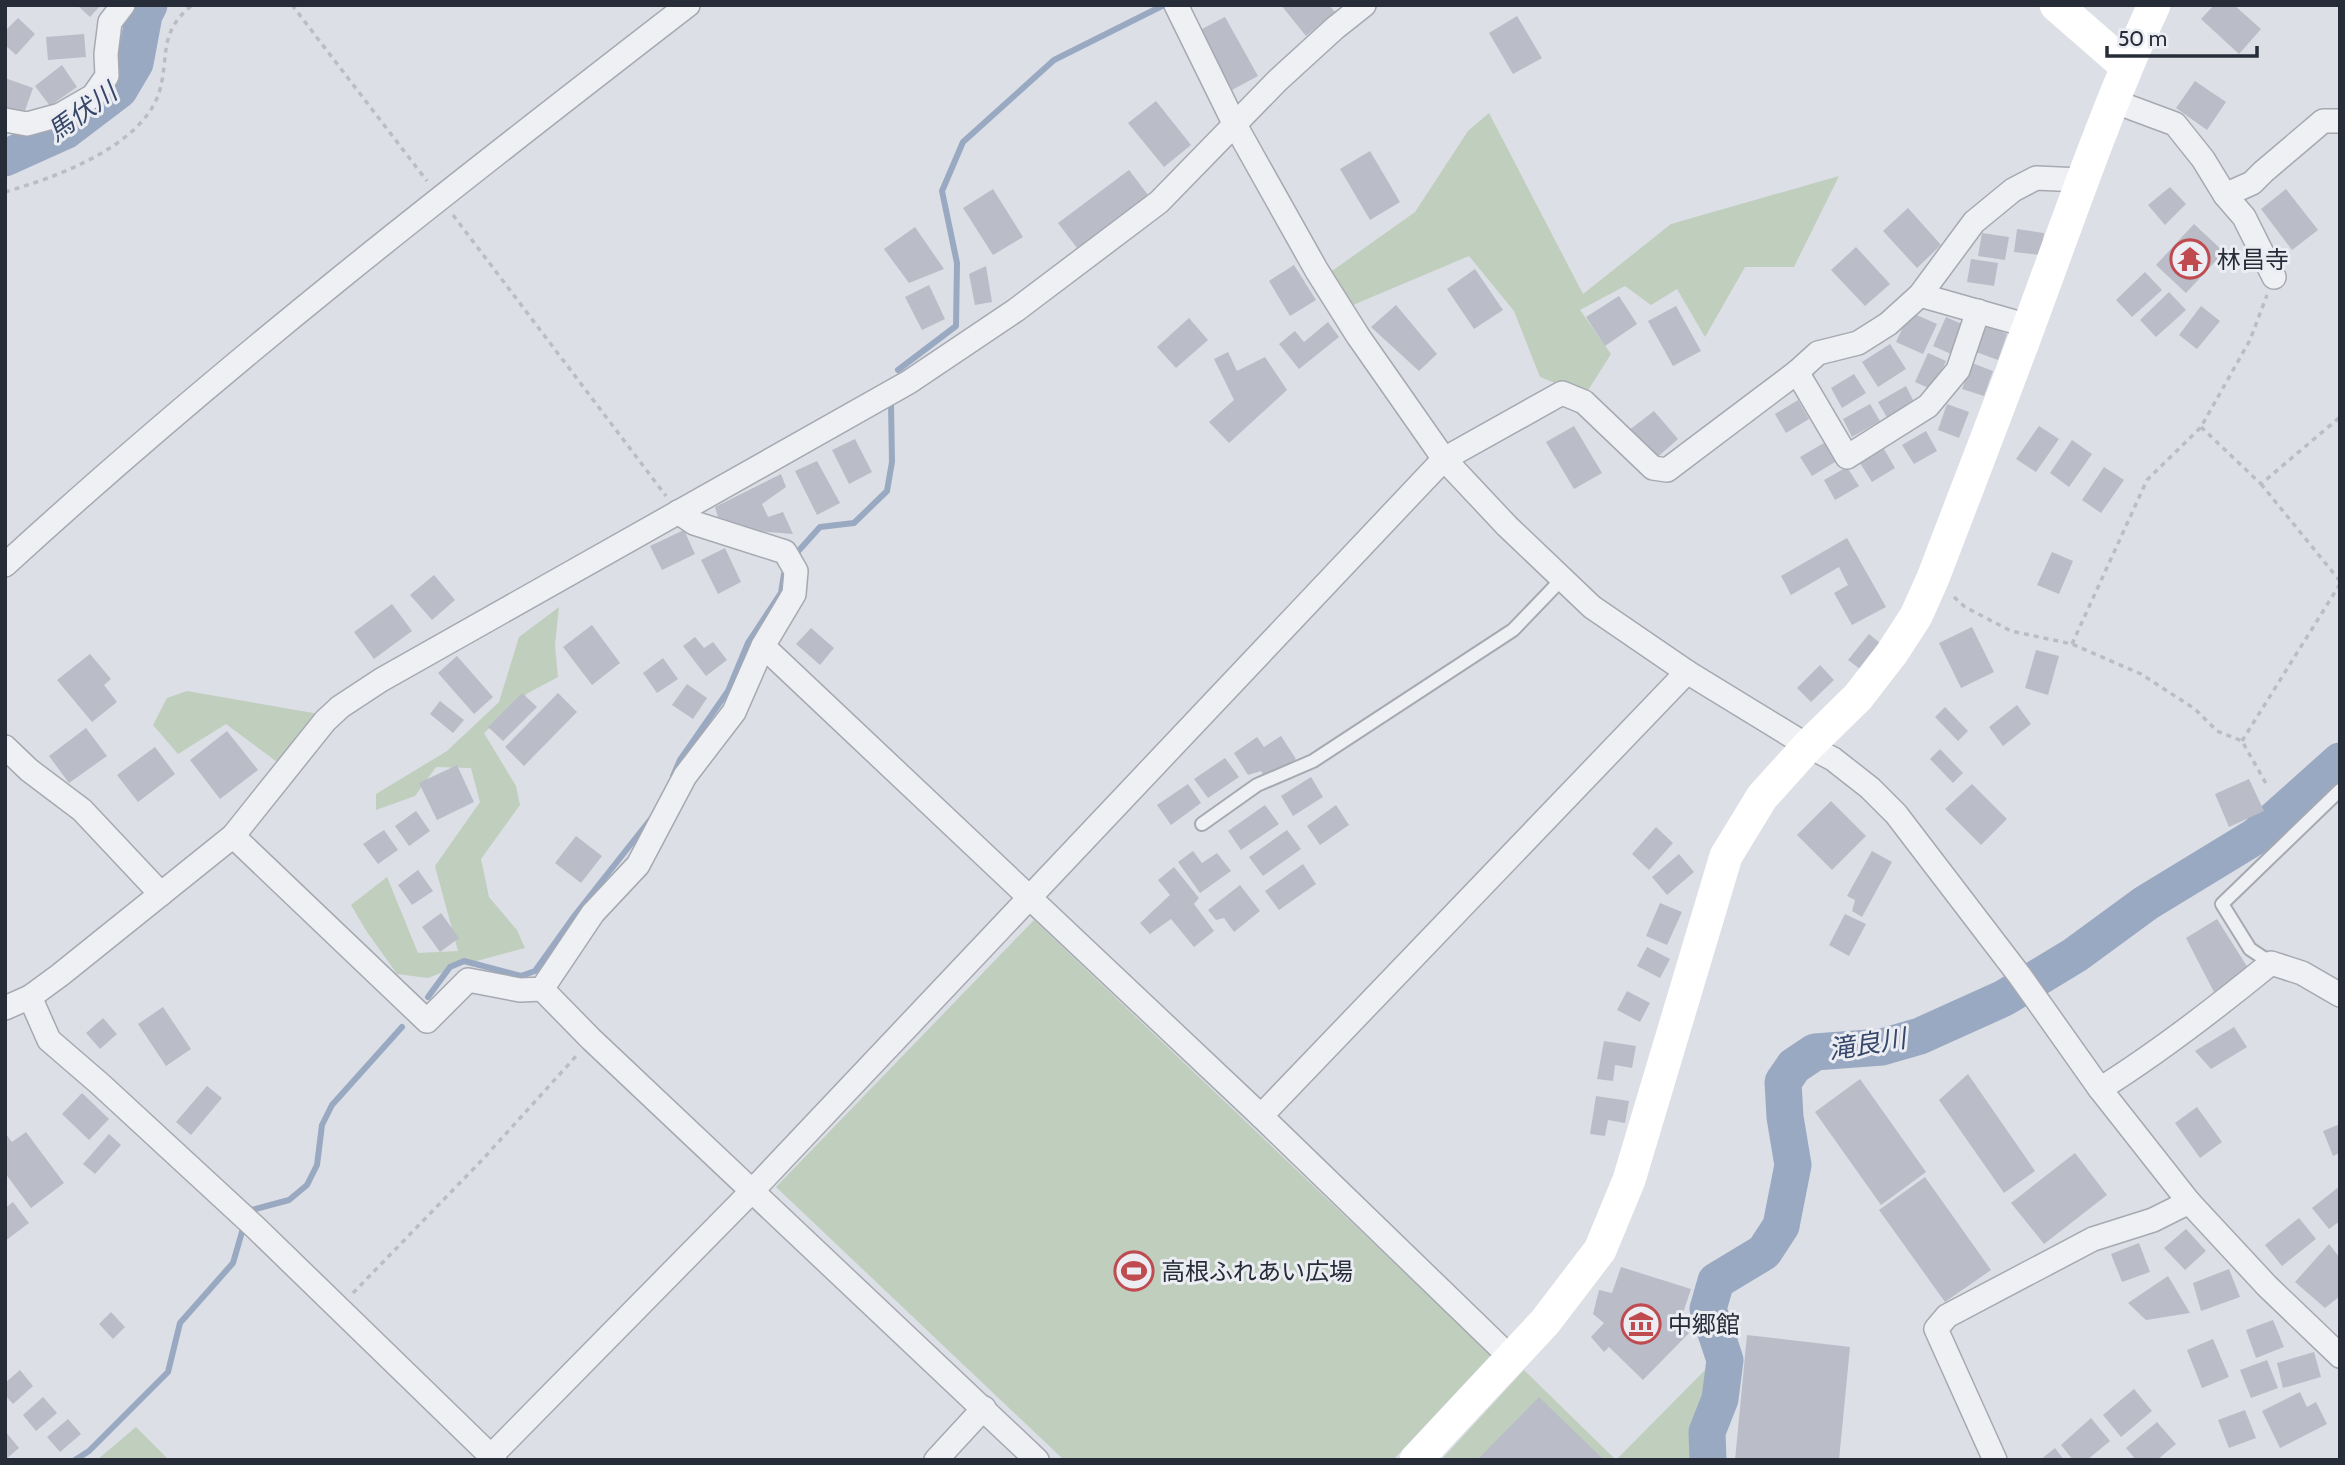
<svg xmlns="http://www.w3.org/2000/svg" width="2345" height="1465" viewBox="0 0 2345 1465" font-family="Cabin,'Noto Sans JP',sans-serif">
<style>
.green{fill:#c0cebe}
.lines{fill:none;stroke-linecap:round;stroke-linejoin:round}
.stream{stroke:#9aa9c2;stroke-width:6}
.river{stroke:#9aa9c2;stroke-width:37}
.building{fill:#babdc7}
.lane-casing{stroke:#a6a9b1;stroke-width:16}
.street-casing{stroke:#a6a9b1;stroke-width:26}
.path{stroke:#babdc3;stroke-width:3.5;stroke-dasharray:5 5;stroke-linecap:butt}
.lane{stroke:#eef0f3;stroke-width:12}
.street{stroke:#eef0f3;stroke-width:23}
.secondary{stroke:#fff;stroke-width:33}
.labels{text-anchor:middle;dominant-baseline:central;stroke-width:6;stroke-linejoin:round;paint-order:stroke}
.poi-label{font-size:24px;fill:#272c39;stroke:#ebedf3;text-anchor:start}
.water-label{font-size:26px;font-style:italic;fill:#364769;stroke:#ebedf3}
</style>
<rect width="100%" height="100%" fill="#dcdfe5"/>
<g class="green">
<polygon points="1489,113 1583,294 1671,224 1839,176 1794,267 1745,267 1705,337 1677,289 1651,305 1625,286 1580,310 1611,354 1585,395 1540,377 1514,311 1469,256 1353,305 1332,271 1415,212 1468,131"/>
<polygon points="559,607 555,645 558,677 528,693 484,733 516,786 520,805 481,859 489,897 517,930 525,948 458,966 428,978 397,974 367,932 351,905 387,877 418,953 458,951 435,866 480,802 471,768 436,767 415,796 376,810 376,794 447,751 499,702 519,637"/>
<polygon points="187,691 319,714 281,765 226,724 178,754 153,725 167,698"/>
<polygon points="1034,920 1491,1355 1393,1460 1064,1460 776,1187"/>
<path d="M1714,1361c-8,34 -20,63 -18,99h-80z"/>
<polygon points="1524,1370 1616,1460 1441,1460"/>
<polygon points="136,1427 169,1460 97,1460"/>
</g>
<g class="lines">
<g class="stream">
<polyline points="898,370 956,326 957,263 942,191 963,142 1054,60 1164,5"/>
<polyline points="793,557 820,527 854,523 887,491 892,462 891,404"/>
<polyline points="673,776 680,760 728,691 748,643 781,593 784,574 788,566"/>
<polyline points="428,997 450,967 464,961 521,976 535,971 575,915 650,820"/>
<polyline points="248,1211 289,1200 307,1185 317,1165 322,1125 332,1105 402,1027"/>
<polyline points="75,1460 89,1451 168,1372 180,1323 233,1263 244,1225"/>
</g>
<g class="river">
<polyline points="5,158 65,131 119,90 135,63 144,15 149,5"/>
<polyline points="1708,1460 1707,1432 1720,1399 1725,1360 1708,1309 1716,1281 1764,1252 1781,1226 1793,1165 1785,1117 1783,1082 1794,1066 1815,1052 1882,1047 1920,1036 2004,998 2075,955 2146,903 2256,836 2340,761"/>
</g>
</g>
<g class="building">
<polygon points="77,5 101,5 90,17"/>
<polygon points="1281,5 1329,5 1335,12 1306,36"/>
<polygon points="2214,5 2234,5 2261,29 2239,54 2201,19"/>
<polygon points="1517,16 1542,58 1513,74 1489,33"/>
<polygon points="1225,17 1258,76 1232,90 1200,30"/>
<polygon points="18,18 35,34 16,55 5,45 5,31"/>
<polygon points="84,34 86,57 48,60 46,37"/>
<polygon points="62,65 77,87 50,106 35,86"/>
<polygon points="5,78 33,88 23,116 5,110"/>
<polygon points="2195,81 2226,102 2207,130 2176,108"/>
<polygon points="1156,101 1191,145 1164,167 1128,123"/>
<polygon points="1370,151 1400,202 1370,220 1340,169"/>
<polygon points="1129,170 1148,195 1077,248 1058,223"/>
<polygon points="2170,187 2186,204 2165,225 2148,205"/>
<polygon points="993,189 1023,237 993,255 963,208"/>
<polygon points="2286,189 2318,230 2292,250 2261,209"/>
<polygon points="1908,208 1941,245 1917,268 1883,231"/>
<polygon points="2194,224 2224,252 2186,293 2156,265"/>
<polygon points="915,227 944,269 909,283 884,249"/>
<polygon points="2017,229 2044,233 2041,255 2014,252"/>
<polygon points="1982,233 2009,237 2005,260 1978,256"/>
<polygon points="1856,247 1890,284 1865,306 1831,270"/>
<polygon points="1971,259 1998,263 1994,286 1967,282"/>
<polygon points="1294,265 1316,300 1290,316 1269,281"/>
<polygon points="986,266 992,302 975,305 969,274"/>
<polygon points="1475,269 1503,310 1474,329 1447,289"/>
<polygon points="2145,272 2162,290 2132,317 2116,300"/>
<polygon points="929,285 945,319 922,330 905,297"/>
<polygon points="2169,292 2186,310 2156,337 2140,320"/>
<polygon points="1619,296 1637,324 1605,346 1586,317"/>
<polygon points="1396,305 1437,354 1419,371 1371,327"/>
<polygon points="1676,306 1701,351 1673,366 1648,321"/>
<polygon points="2201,306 2220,321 2197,349 2179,335"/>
<polygon points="1910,312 1937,324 1923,354 1896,342"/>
<polygon points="1946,317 1964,325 1951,354 1933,346"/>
<polygon points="1189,318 1208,340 1176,368 1157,347"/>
<polygon points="1328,322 1339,337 1299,369 1279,344 1295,331 1304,342"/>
<polygon points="1986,326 2007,334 1998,360 1976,352"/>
<polygon points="1890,344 1906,369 1878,387 1862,362"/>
<polygon points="1228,352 1237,371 1265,357 1287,390 1229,443 1209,422 1234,400 1214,359"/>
<polygon points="1928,353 1946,361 1933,390 1915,382"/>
<polygon points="1972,363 1993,371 1984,396 1962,389"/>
<polygon points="1854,374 1866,393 1842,408 1831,388"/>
<polygon points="1906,386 1915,404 1888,419 1878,402"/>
<polygon points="1798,400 1809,419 1786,433 1775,414"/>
<polygon points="1870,404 1880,421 1852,437 1843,419"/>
<polygon points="1947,404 1969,412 1959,438 1938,430"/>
<polygon points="1654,411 1678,439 1653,461 1628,431"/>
<polygon points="1574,426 1602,473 1574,489 1546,442"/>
<polygon points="2039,426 2059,439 2036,472 2016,459"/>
<polygon points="1926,431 1937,451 1914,464 1902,445"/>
<polygon points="855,439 872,472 849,484 832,450"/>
<polygon points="2072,440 2092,454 2069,487 2050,473"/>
<polygon points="1824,443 1835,462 1812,476 1800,457"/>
<polygon points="1884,449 1895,468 1872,482 1860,463"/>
<polygon points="817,461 840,503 817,515 795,471"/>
<polygon points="1847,467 1859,486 1835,500 1824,480"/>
<polygon points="2104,467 2124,480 2101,513 2082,500"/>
<polygon points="781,474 786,487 762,504 768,517 783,512 793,534 757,531 718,517 715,507"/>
<polygon points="684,530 695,554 662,570 650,546"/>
<polygon points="1847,538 1886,607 1852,625 1834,593 1848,585 1839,567 1791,595 1781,576"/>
<polygon points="725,548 741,582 718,594 701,560"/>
<polygon points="2052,552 2073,561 2059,594 2037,585"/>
<polygon points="434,575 455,600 432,620 410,595"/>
<polygon points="392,604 412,631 374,659 354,632"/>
<polygon points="592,625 620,663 592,685 563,647"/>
<polygon points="1972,627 1994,672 1961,688 1939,643"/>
<polygon points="811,628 834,648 820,665 796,644"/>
<polygon points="1869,634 1880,643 1860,669 1848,660"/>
<polygon points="695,637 704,648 713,642 727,660 706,676 683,646"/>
<polygon points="2036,650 2059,656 2048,695 2025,688"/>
<polygon points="90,654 111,679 104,685 117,702 92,722 57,680"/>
<polygon points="457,656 493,697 474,714 438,673"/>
<polygon points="663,658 678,679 657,693 643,673"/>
<polygon points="1820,665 1834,680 1811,702 1797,688"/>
<polygon points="687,684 707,698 693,719 672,705"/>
<polygon points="522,693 537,707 503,741 488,727"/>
<polygon points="558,693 577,712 524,766 505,747"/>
<polygon points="440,701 464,720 453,733 430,714"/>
<polygon points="2017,705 2031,724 2003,746 1989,727"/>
<polygon points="1945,707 1968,731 1958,741 1935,717"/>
<polygon points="86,728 107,756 69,783 49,756"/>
<polygon points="227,731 258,770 220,799 190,760"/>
<polygon points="1281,736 1296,759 1266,779 1261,771 1248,775 1234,753 1257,737 1264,747"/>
<polygon points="155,747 175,774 138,802 117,775"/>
<polygon points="1940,749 1963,773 1953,783 1930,759"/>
<polygon points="1225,758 1239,777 1208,798 1194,779"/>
<polygon points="457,765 474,802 437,820 419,783"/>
<polygon points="1311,777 1323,797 1293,816 1281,796"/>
<polygon points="2249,779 2264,811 2229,827 2215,794"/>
<polygon points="1188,784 1201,803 1171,825 1157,805"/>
<polygon points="1972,784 2007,819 1981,845 1945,809"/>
<polygon points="1831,801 1866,836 1832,870 1797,835"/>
<polygon points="1265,805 1279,824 1241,850 1228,831"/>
<polygon points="1336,805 1349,825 1320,845 1307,826"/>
<polygon points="416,811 430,831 409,846 395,826"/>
<polygon points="1656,827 1673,843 1649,870 1632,854"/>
<polygon points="384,830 398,850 378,864 363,844"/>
<polygon points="1287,830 1301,849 1263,876 1249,857"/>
<polygon points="576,836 602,856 581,883 555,863"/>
<polygon points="1193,851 1202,863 1217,853 1231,871 1200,893 1178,862"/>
<polygon points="1872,851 1892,862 1862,917 1852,911 1855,900 1847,896"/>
<polygon points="1679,854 1694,872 1667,895 1652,877"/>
<polygon points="1303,864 1316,884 1279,910 1265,891"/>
<polygon points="1174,867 1199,898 1194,904 1214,931 1194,947 1171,919 1150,934 1140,923 1170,895 1158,880"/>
<polygon points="418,870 433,891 412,905 398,885"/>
<polygon points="1240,885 1260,911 1234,932 1224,918 1216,920 1208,910"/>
<polygon points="1660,903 1682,912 1667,945 1646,936"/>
<polygon points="441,913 459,938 440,952 422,927"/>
<polygon points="1845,914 1866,924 1849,956 1829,945"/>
<polygon points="2217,919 2248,968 2214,992 2186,938"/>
<polygon points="1647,947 1670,959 1660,978 1637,966"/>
<polygon points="1627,991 1650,1003 1640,1022 1617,1010"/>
<polygon points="163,1007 191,1049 166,1066 138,1024"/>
<polygon points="103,1018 117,1034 100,1049 86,1033"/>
<polygon points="2234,1027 2247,1047 2211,1069 2195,1051"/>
<polygon points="1604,1041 1636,1046 1632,1068 1615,1065 1613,1081 1597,1079"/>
<polygon points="1968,1074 2035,1171 2004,1193 1939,1100"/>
<polygon points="1860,1079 1926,1172 1881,1205 1815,1112"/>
<polygon points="207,1086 222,1098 191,1135 176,1122"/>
<polygon points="82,1093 109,1119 89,1140 62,1114"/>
<polygon points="1596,1096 1629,1101 1625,1123 1608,1120 1605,1136 1590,1134"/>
<polygon points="2197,1107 2222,1142 2200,1158 2175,1123"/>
<polygon points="2340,1124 2340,1153 2333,1156 2323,1131"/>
<polygon points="26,1132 64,1183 31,1208 5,1173 5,1133 12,1142"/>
<polygon points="109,1134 121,1145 95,1174 83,1164"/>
<polygon points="2075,1153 2107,1195 2044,1244 2011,1203"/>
<polygon points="1925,1177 1991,1270 1945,1302 1879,1210"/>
<polygon points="2340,1186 2340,1221 2329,1229 2312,1208"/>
<polygon points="13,1202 29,1223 5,1241 5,1208"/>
<polygon points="2299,1218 2316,1239 2282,1266 2265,1245"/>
<polygon points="2186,1229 2206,1251 2185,1270 2164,1248"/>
<polygon points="2139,1243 2150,1272 2122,1282 2111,1254"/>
<polygon points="2329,1244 2340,1258 2340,1296 2325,1308 2295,1282"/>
<polygon points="1621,1267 1691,1289 1679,1325 1689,1333 1643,1380 1609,1347 1604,1352 1591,1337 1604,1323 1593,1314 1599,1290 1612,1293"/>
<polygon points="2229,1269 2240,1297 2201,1311 2193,1283"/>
<polygon points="2168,1276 2190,1313 2146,1320 2128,1303"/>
<polygon points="111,1312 125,1327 113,1339 99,1324"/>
<polygon points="2273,1320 2284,1347 2256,1358 2246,1330"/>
<polygon points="1747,1335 1850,1347 1839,1460 1735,1460"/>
<polygon points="2213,1339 2229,1377 2202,1388 2187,1350"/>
<polygon points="2314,1352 2321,1377 2283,1388 2277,1363"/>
<polygon points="2267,1360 2278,1388 2251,1398 2240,1370"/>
<polygon points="20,1370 33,1386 13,1404 5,1395 5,1383"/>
<polygon points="2134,1389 2152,1411 2121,1437 2103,1415"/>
<polygon points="2300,1392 2307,1407 2316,1402 2327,1424 2280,1448 2262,1411"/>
<polygon points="43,1397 57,1413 36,1431 23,1415"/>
<polygon points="1539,1397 1604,1460 1477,1460"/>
<polygon points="2245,1410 2256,1438 2229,1448 2218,1420"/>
<polygon points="2091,1418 2110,1441 2087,1460 2073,1460 2061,1445"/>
<polygon points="68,1419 81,1434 60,1452 47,1437"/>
<polygon points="2157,1422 2176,1444 2157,1460 2136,1460 2126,1448"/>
<polygon points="5,1431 19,1448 5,1460"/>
<polygon points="2055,1448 2064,1460 2040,1460"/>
</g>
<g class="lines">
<g class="lane-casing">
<g id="lane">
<polyline points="1202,824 1257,785 1313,761 1513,630 1562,579"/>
<polyline points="2271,963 2250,949 2222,904 2340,790"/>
</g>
</g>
<g class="street-casing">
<g id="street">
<polyline points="1176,5 1234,123 1317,271 1358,336 1444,459 1507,526 1592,607 1687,672 1808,746 1833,759 1870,788 1896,814 2020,976 2100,1089 2189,1202 2267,1286 2340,1356"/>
<polyline points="2113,101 2175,124 2203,159 2225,195 2252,183 2263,172 2323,121 2340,121"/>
<polyline points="5,120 27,124 60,115 93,96 107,76 106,54 110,22 123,5"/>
<polyline points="2225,195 2244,217 2274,277"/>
<polyline points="1920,295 2029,326"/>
<polyline points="1797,372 1847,457 1928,406 1958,370 1978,311"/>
<path d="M5,565c217,-199 450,-380 683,-560"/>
<polyline points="763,646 1261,1116 1511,1358"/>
<polyline points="5,747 29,770 82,810 161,894"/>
<polyline points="233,836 427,1021 468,980 520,990 542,989 593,913 638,865 685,776 734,712 763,646 794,594 796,571 785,552 694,523 678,512"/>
<polyline points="542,989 591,1039 1037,1460"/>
<polyline points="30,997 49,1040 100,1084 255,1227 495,1460"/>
<polyline points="5,1008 30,997 60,975 233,836 325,721 340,707 381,680 909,382 1016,310 1159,202 1277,81 1335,28 1364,5"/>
<path d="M2100,1089c61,-38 116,-81 171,-126l31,10 38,22"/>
<polyline points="1261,1116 1687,672"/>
<polyline points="491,1456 753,1190 1444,459 1562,393 1584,402 1653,468 1667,470 1797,372 1818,353 1858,343 1888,324 1920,295 1974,222 2013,190 2036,178 2081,180"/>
<polyline points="936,1460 984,1408"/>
<polyline points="1995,1460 1936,1329 1947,1316 2093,1239 2153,1220 2189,1202"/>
</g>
</g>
<g class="path">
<polyline points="292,5 427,181"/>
<path d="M5,192c49,-14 136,-45 154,-99 11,-37 -2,-59 33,-88"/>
<polyline points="453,215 666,496"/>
<polyline points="2201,427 2261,484 2340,417"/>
<polyline points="2261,484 2340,581"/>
<polyline points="1954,597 1965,607 2011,631 2072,644 2141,674 2195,709 2217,731 2242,741 2268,787"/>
<polyline points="2072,644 2147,480 2201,427 2250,340 2267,295"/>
<polyline points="2242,741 2340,584"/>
<polyline points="353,1293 483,1159 578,1054"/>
</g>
<use href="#lane" class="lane"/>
<use href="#street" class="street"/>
<g class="secondary">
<polyline points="2056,5 2126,66"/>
<path d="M1416,1460l129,-138 55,-72 29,-70 97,-324 36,-59 46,-51 50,-49 34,-44 24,-37 17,-38c32,-84 65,-168 96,-252 40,-108 77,-216 125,-321"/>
</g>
</g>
<defs>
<g id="temple-ring" transform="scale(2.0125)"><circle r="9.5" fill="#ebedf3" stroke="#bf4b51" stroke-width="1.5"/><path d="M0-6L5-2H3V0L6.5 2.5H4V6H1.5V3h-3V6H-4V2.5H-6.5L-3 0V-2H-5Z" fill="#bf4b51"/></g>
<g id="stadium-ring" transform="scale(2.0125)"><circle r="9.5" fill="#ebedf3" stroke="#bf4b51" stroke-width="1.5"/><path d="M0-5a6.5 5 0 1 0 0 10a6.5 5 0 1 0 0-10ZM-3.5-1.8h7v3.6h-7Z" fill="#bf4b51"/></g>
<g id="museum-ring" transform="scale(2.0125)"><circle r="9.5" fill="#ebedf3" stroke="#bf4b51" stroke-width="1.5"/><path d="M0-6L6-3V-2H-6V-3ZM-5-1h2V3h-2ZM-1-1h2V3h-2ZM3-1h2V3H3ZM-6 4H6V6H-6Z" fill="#bf4b51"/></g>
</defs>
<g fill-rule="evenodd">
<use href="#temple-ring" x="2190" y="259"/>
<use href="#stadium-ring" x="1134" y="1271"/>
<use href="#museum-ring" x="1641" y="1324"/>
</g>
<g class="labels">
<g class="poi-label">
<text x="2217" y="259">林昌寺</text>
<text x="1161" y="1271">高根ふれあい広場</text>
<text x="1668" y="1324">中郷館</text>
</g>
<g class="water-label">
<text transform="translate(82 112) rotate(-36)">馬伏川</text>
<text transform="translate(1867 1044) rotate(-9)">滝良川</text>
</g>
</g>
<rect width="2345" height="1465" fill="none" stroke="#272c39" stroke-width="14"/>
<path d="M2107 46v10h150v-10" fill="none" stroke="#272c39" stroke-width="3.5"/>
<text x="2118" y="46" font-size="21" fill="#272c39" stroke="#ebedf3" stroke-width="5" paint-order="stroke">50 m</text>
</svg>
